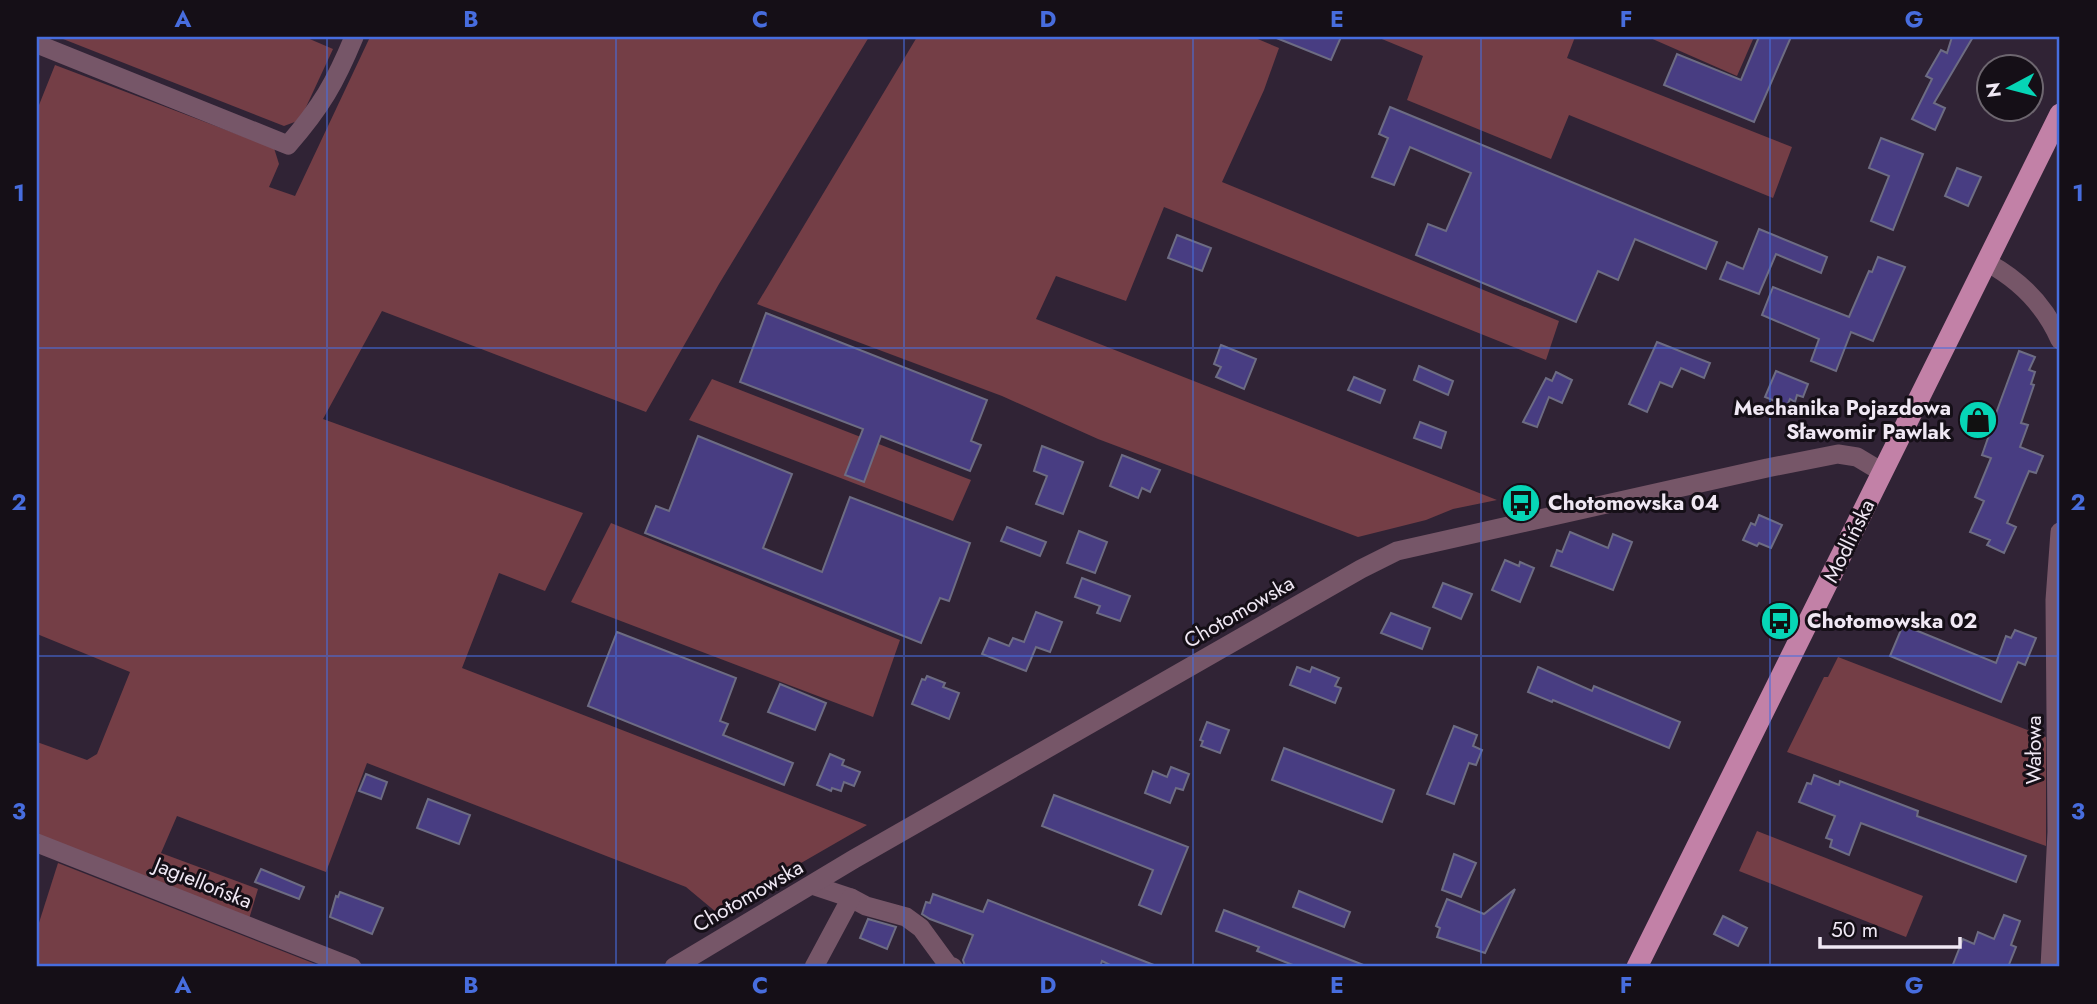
<svg xmlns="http://www.w3.org/2000/svg" width="2097" height="1004" viewBox="0 0 2097 1004" font-family="Jost,sans-serif">
<style>
.green{fill:#743e46}
.building{fill:#483d82;stroke:#6d6c83;stroke-width:2}
.lines{fill:none;stroke-linecap:round;stroke-linejoin:round}
.minor{stroke:#765668;stroke-width:19}
.major{stroke:#c281a7;stroke-width:21}
.grid{fill:none;stroke:#476dde;stroke-width:2;stroke-opacity:0.55}
.labels{text-anchor:middle;dominant-baseline:central;stroke-width:6;stroke-linejoin:round;paint-order:stroke}
.poi-label{font-size:21px;font-weight:bold;fill:#f0e8f4;stroke:#150f17;text-anchor:start}
.street-label{font-size:21px;fill:#f0e8f4;stroke:#150f17}
.neatline{fill:none;stroke:#476dde;stroke-width:2.5}
.grid-label{font-size:23px;text-anchor:middle;font-weight:bold;fill:#476dde}
</style>
<rect width="100%" height="100%" fill="#302335"/>
<g class="green">
<polygon points="58,37 305,37 333,49 300,120 284,126"/>
<polygon points="370,37 869,37 719,284 646,412 382,311 323,419 583,513 545,591 499,573 462,668 867,825 716,912 686,887 367,763 326,872 177,816 161,853 258,889 249,919 37,834 37,742 87,760 97,754 130,672 37,634 37,110 55,65 274,148 279,164 269,187 295,196"/>
<polygon points="917,37 1253,37 1279,48 1264,90 1222,182 1559,321 1546,360 1164,207 1126,301 1056,276 1036,319 1497,500 1453,509 1426,520 1358,537 1098,439 1002,396 757,304"/>
<polygon points="1377,37 1575,37 1567,58 1792,147 1773,198 1569,115 1551,159 1407,100 1423,56"/>
<polygon points="1648,37 1754,37 1737,76"/>
<polygon points="712,379 971,480 953,521 689,420"/>
<polygon points="611,523 900,640 873,717 571,602"/>
<polygon points="1838,657 2046,737 2046,846 1787,752 1824,677 1828,677"/>
<polygon points="1757,831 1923,896 1906,937 1739,871"/>
<polygon points="58,863 323,967 37,967 37,929"/>
</g>
<g class="building">
<polygon points="1274,37 1341,37 1331,60"/>
<polygon points="1759,37 1791,37 1754,122 1664,85 1677,54 1741,80"/>
<polygon points="1952,37 1973,37 1934,103 1945,108 1935,130 1912,119 1932,79 1926,76 1941,50 1947,53"/>
<polygon points="1390,107 1717,242 1706,269 1635,239 1618,280 1598,271 1576,322 1416,255 1428,224 1446,231 1471,173 1410,147 1394,185 1372,177 1388,138 1379,134"/>
<polygon points="1881,138 1923,154 1893,230 1871,221 1889,176 1869,168"/>
<polygon points="1957,168 1981,177 1968,206 1945,196"/>
<polygon points="1759,229 1827,257 1821,273 1776,254 1759,294 1720,279 1727,262 1743,269"/>
<polygon points="1177,235 1211,248 1202,271 1168,258"/>
<polygon points="1878,257 1905,267 1873,341 1851,332 1836,371 1811,361 1819,339 1762,315 1773,287 1849,317 1869,271 1872,272"/>
<polygon points="766,313 987,400 971,441 981,445 970,471 881,436 864,482 845,475 863,429 740,382"/>
<polygon points="1657,342 1710,363 1704,378 1681,368 1672,387 1660,382 1647,412 1629,404"/>
<polygon points="1221,345 1256,359 1244,389 1216,377 1221,367 1214,364"/>
<polygon points="2019,351 2035,357 2029,370 2035,372 2031,384 2034,385 2021,423 2028,425 2020,447 2043,456 2036,473 2029,471 2007,523 2016,527 2004,553 1987,545 1990,540 1970,532 1984,501 1975,497 1991,458 1982,455 1989,435 1962,424 1969,406 1995,416"/>
<polygon points="1419,366 1453,381 1448,395 1414,380"/>
<polygon points="1776,371 1808,384 1803,397 1797,395 1795,402 1790,399 1787,406 1765,397"/>
<polygon points="1556,372 1572,380 1562,403 1549,397 1537,427 1523,422 1546,378 1552,381"/>
<polygon points="1354,377 1385,390 1380,403 1348,390"/>
<polygon points="1420,422 1446,432 1441,448 1414,438"/>
<polygon points="698,436 792,474 763,548 822,572 850,497 970,543 949,601 940,598 921,643 645,533 656,506 669,511"/>
<polygon points="1042,446 1083,462 1063,514 1036,504 1047,476 1034,471"/>
<polygon points="1122,455 1160,470 1150,492 1142,488 1138,498 1110,486"/>
<polygon points="1759,515 1782,525 1771,548 1759,543 1757,546 1743,540 1751,523 1755,525"/>
<polygon points="1007,527 1046,542 1040,556 1001,541"/>
<polygon points="1079,531 1107,542 1095,573 1067,563"/>
<polygon points="1570,532 1608,548 1613,534 1632,542 1613,590 1551,566 1557,550 1562,552"/>
<polygon points="1505,560 1519,566 1520,562 1534,568 1520,602 1492,590"/>
<polygon points="1082,578 1130,596 1120,621 1097,613 1100,606 1075,597"/>
<polygon points="1443,583 1472,594 1461,619 1433,607"/>
<polygon points="1036,612 1062,622 1050,652 1036,647 1026,671 982,654 989,638 1009,646 1013,638 1024,642"/>
<polygon points="1391,613 1430,628 1422,649 1381,633"/>
<polygon points="1903,625 1996,663 2006,636 2011,638 2015,630 2036,638 2025,665 2018,662 2001,702 1890,656"/>
<polygon points="617,632 736,678 720,721 728,724 723,735 793,763 784,785 588,706"/>
<polygon points="1297,667 1310,672 1312,667 1339,678 1335,686 1341,688 1335,703 1290,685"/>
<polygon points="1538,667 1592,691 1594,686 1680,722 1669,748 1553,700 1552,702 1528,692"/>
<polygon points="927,676 945,683 943,687 959,693 949,719 912,704 922,679 925,680"/>
<polygon points="780,684 826,703 815,730 768,712"/>
<polygon points="1207,722 1229,730 1220,753 1201,746 1203,741 1200,740"/>
<polygon points="1454,726 1477,735 1473,746 1482,750 1476,765 1469,763 1454,804 1427,794"/>
<polygon points="1284,748 1394,790 1382,822 1272,780"/>
<polygon points="830,754 844,760 842,765 860,772 854,786 844,782 841,791 832,788 831,791 817,785"/>
<polygon points="1171,767 1189,774 1183,790 1176,788 1170,803 1145,793 1153,771 1167,777"/>
<polygon points="366,774 387,782 381,799 359,791"/>
<polygon points="1814,775 1839,785 1840,781 1918,811 1917,816 2026,856 2016,882 1861,823 1849,855 1830,847 1832,840 1826,838 1835,816 1799,802 1807,783 1811,784"/>
<polygon points="1054,795 1188,847 1161,914 1139,905 1153,870 1042,826"/>
<polygon points="428,799 470,815 459,844 417,828"/>
<polygon points="1454,854 1476,863 1461,897 1442,890"/>
<polygon points="261,869 304,887 299,899 255,882"/>
<polygon points="1515,889 1485,953 1437,937 1440,928 1436,926 1447,899 1484,914"/>
<polygon points="1299,891 1350,912 1344,927 1293,907"/>
<polygon points="340,892 383,908 372,934 330,917 336,896 338,897"/>
<polygon points="933,894 983,912 988,900 1159,967 1114,967 1102,961 1100,967 969,967 965,966 963,960 973,935 930,919 922,914 926,902 930,903"/>
<polygon points="1224,910 1366,966 1366,967 1298,967 1257,951 1259,947 1216,931"/>
<polygon points="2004,915 2020,921 2011,945 2016,947 2008,967 1952,967 1963,939 1974,944 1978,932 1994,939"/>
<polygon points="1723,916 1747,928 1738,946 1714,934"/>
<polygon points="868,919 896,927 887,949 860,938"/>
</g>
<g class="lines">
<g class="minor">
<path d="M37,44l251,101c33,-38 47,-62 66,-108"/>
<path d="M1988,263c33,18 57,43 72,77"/>
<polyline points="37,843 352,967"/>
<polyline points="812,885 851,898 866,906 906,917 921,928 948,965 953,967"/>
<polyline points="674,967 854,859 1361,569 1397,551 1767,468 1838,454 1857,457 1882,472"/>
<polyline points="814,967 851,898"/>
<polyline points="2050,967 2057,832 2055,600 2060,532"/>
</g>
<polyline class="major" points="1637,967 2060,114"/>
</g>
<path class="grid" d="M327,37v930M616,37v930M904,37v930M1193,37v930M1481,37v930M1770,37v930M37,348h2023M37,656h2023"/>
<defs>
<g id="shop-disc" transform="scale(2.0125)"><circle r="9.5" fill="#06d5b6" stroke="#150f17"/><path d="M-5-2.5h2.3a2.7 3.5 0 0 1 5.4 0H5L5.5 6h-11ZM-1.5-2.5h3a1.5 2.3 0 0 0-3 0Z" fill="#111"/></g>
<g id="bus-disc" transform="scale(2.0125)"><circle r="9.5" fill="#06d5b6" stroke="#150f17"/><path d="M-5-6H5V4H4V6H2V4H-2V6H-4V4H-5ZM-3.5-4V0h7V-4ZM-3.5 1.2v1.5H-2V1.2ZM2 1.2v1.5H3.5V1.2Z" fill="#111"/></g>
</defs>
<g fill-rule="evenodd">
<use href="#shop-disc" x="1978" y="420"/>
<use href="#bus-disc" x="1521" y="503"/>
<use href="#bus-disc" x="1780" y="621"/>
</g>
<g class="labels">
<g class="poi-label">
<text x="1951" y="408" text-anchor="end">Mechanika Pojazdowa<tspan x="1951" dy="24">Sławomir Pawlak</tspan></text>
<text x="1548" y="503">Chotomowska 04</text>
<text x="1807" y="621">Chotomowska 02</text>
</g>
<g class="street-label">
<text transform="translate(1849 541) rotate(-64)">Modlińska</text>
<text transform="translate(1239 612) rotate(-30)">Chotomowska</text>
<text transform="translate(2034 750) rotate(-90)">Wałowa</text>
<text transform="translate(203 883) rotate(22)">Jagiellońska</text>
<text transform="translate(748 896) rotate(-30)">Chotomowska</text>
</g>
</g>
<rect width="2097" height="1004" fill="none" stroke="#150f17" stroke-width="77"/>
<g transform="translate(2010 88) rotate(263)"><circle r="33" fill="#150f17" stroke="#6d666f" stroke-width="2"/>
<path d="M0-5L12 26L0 18L-12 26Z" fill="#06d5b6"/>
<text y="-10" font-size="19" font-weight="bold" text-anchor="middle" fill="#f0e8f4">N</text>
</g>
<path d="M1820 937v10h140v-10" fill="none" stroke="#f0e8f4" stroke-width="3.5"/>
<text x="1831" y="937" font-size="21" fill="#f0e8f4" stroke="#150f17" stroke-width="5" paint-order="stroke">50 m</text>
<rect x="38" y="38" width="2020" height="927" class="neatline"/>
<g class="grid-label">
<text x="183" y="27">A</text>
<text x="471" y="27">B</text>
<text x="760" y="27">C</text>
<text x="1048" y="27">D</text>
<text x="1337" y="27">E</text>
<text x="1626" y="27">F</text>
<text x="1914" y="27">G</text>
<text x="19" y="201">1</text>
<text x="2078" y="201">1</text>
<text x="19" y="510">2</text>
<text x="2078" y="510">2</text>
<text x="19" y="819">3</text>
<text x="2078" y="819">3</text>
<text x="183" y="993">A</text>
<text x="471" y="993">B</text>
<text x="760" y="993">C</text>
<text x="1048" y="993">D</text>
<text x="1337" y="993">E</text>
<text x="1626" y="993">F</text>
<text x="1914" y="993">G</text>
</g>
</svg>
